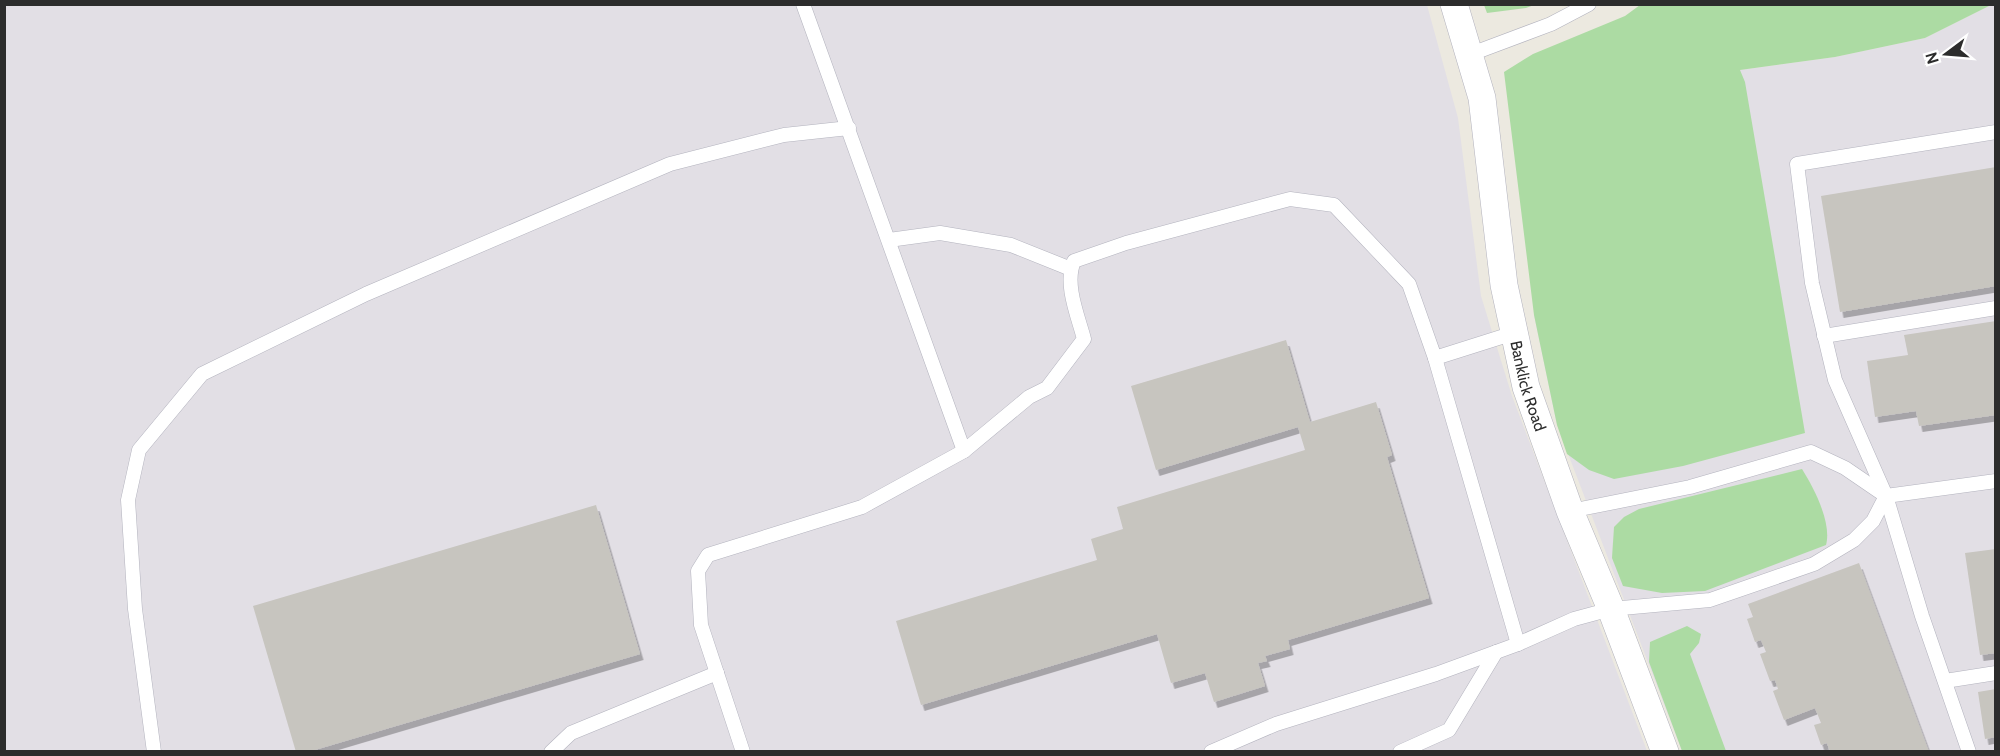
<svg xmlns="http://www.w3.org/2000/svg" width="2000" height="756" viewBox="0 0 2000 756" font-family="Cabin,sans-serif">
<style>
.industrial{fill:#e2dfe5}
.green{fill:#acdba3}
.building{fill:#c7c5bf;filter:url(#shadow)}
.lines{fill:none;stroke-linecap:round;stroke-linejoin:round}
.lane-casing{stroke:#b3b3be;stroke-width:15}
.street-casing{stroke:#b3b3be;stroke-width:28}
.lane{stroke:#fff;stroke-width:14}
.street{stroke:#fff;stroke-width:27}
.labels{text-anchor:middle;dominant-baseline:central;stroke-width:5;stroke-linejoin:round;paint-order:stroke}
.street-label{font-size:16px;fill:#2c2c2c;stroke:#fff}
</style>
<defs>
<filter id="shadow"><feDropShadow dx="3.5" dy="6" stdDeviation="0" flood-color="#0004"/></filter>
</defs>
<rect width="100%" height="100%" fill="#ece9e0"/>
<g class="industrial">
<polygon points="4,5 1427,5 1458,118 1481,296 1512,396 1647,751 5,751"/>
<polygon points="1991,5 1995,5 1995,751 1682,751 1557,425 1534,315 1740,70 1835,57 1925,38"/>
</g>
<g class="green">
<polygon points="1484,5 1534,5 1526,8 1487,13"/>
<polygon points="1640,5 1991,5 1925,38 1835,57 1740,70 1745,82 1805,433 1683,466 1614,479 1589,470 1567,454 1557,425 1534,315 1504,72 1533,54 1625,16"/>
<path d="M1802,469c12,19 30,54 24,76l-121,46 -43,2 -39,-7 -11,-28 2,-31 10,-10 15,-8z"/>
<polygon points="1687,626 1701,634 1699,643 1690,654 1726,751 1682,751 1649,662 1650,642"/>
</g>
<g class="building">
<polygon points="1996,167 1996,286 1840,312 1821,196"/>
<polygon points="1996,321 1996,415 1919,426 1916,411 1875,417 1867,361 1908,355 1904,335"/>
<polygon points="1286,340 1310,422 1376,402 1392,455 1387,457 1429,598 1288,640 1290,649 1265,656 1267,661 1258,663 1265,686 1214,702 1205,673 1171,683 1157,634 921,705 896,621 1097,560 1091,539 1123,529 1117,507 1305,450 1298,427 1156,470 1131,386"/>
<polygon points="596,505 640,654 308,752 296,752 253,606"/>
<polygon points="1996,549 1996,653 1980,655 1965,553"/>
<polygon points="1859,563 1929,752 1830,752 1827,743 1821,745 1814,725 1821,723 1815,708 1784,720 1773,691 1778,689 1775,680 1770,681 1760,654 1766,652 1761,640 1755,642 1747,619 1753,617 1748,604"/>
<polygon points="1996,689 1996,737 1985,739 1978,692"/>
</g>
<g class="lines">
<g class="lane-casing">
<g id="lane">
<polyline points="803,4 964,451"/>
<polyline points="1471,54 1551,24 1589,4"/>
<polyline points="889,240 940,233 1011,245 1071,269"/>
<polyline points="1824,336 1996,308"/>
<polyline points="1435,358 1518,644"/>
<polyline points="1570,511 1690,487 1811,452 1845,468 1886,496 1996,481"/>
<polyline points="1945,681 1996,673"/>
<polyline points="154,752 135,609 128,500 139,450 202,374 366,294 670,164 784,135 849,128"/>
<polyline points="551,752 571,733 717,673"/>
<path d="M743,752l-42,-127 -3,-54 10,-16 154,-48 102,-56 65,-54 18,-9 37,-49c-6,-23 -20,-55 -10,-78l52,-18 164,-44 44,6 75,79 26,74 79,-25"/>
<polyline points="1211,752 1276,724 1436,674 1518,644 1574,619 1611,609 1710,600 1814,564 1854,540 1873,521 1886,496"/>
<polyline points="1400,752 1449,730 1496,652"/>
<polyline points="1969,752 1922,616 1886,496 1835,380 1812,283 1797,164 1996,132"/>
</g>
</g>
<g class="street-casing">
<g id="street">
<path id="s1" d="M1454,4l28,94 22,187 22,102 44,124 41,98 54,143"/>
</g>
</g>
<use href="#lane" class="lane"/>
<use href="#street" class="street"/>
</g>
<g class="labels">
<g class="street-label">
<text stroke="none"><textPath href="#s1" startOffset="390">Banklick Road</textPath></text>
</g>
</g>
<rect width="2000" height="756" fill="none" stroke="#2c2c2c" stroke-width="12"/>
<g transform="translate(1946 54) rotate(254)" stroke="#ffffff" stroke-width="4.5" paint-order="stroke">
<path d="M0-4.5L10 22L0 15L-10 22Z" fill="#2c2c2c"/>
<text y="-9" font-size="16" font-weight="bold" text-anchor="middle" fill="#2c2c2c">N</text>
</g>
</svg>
